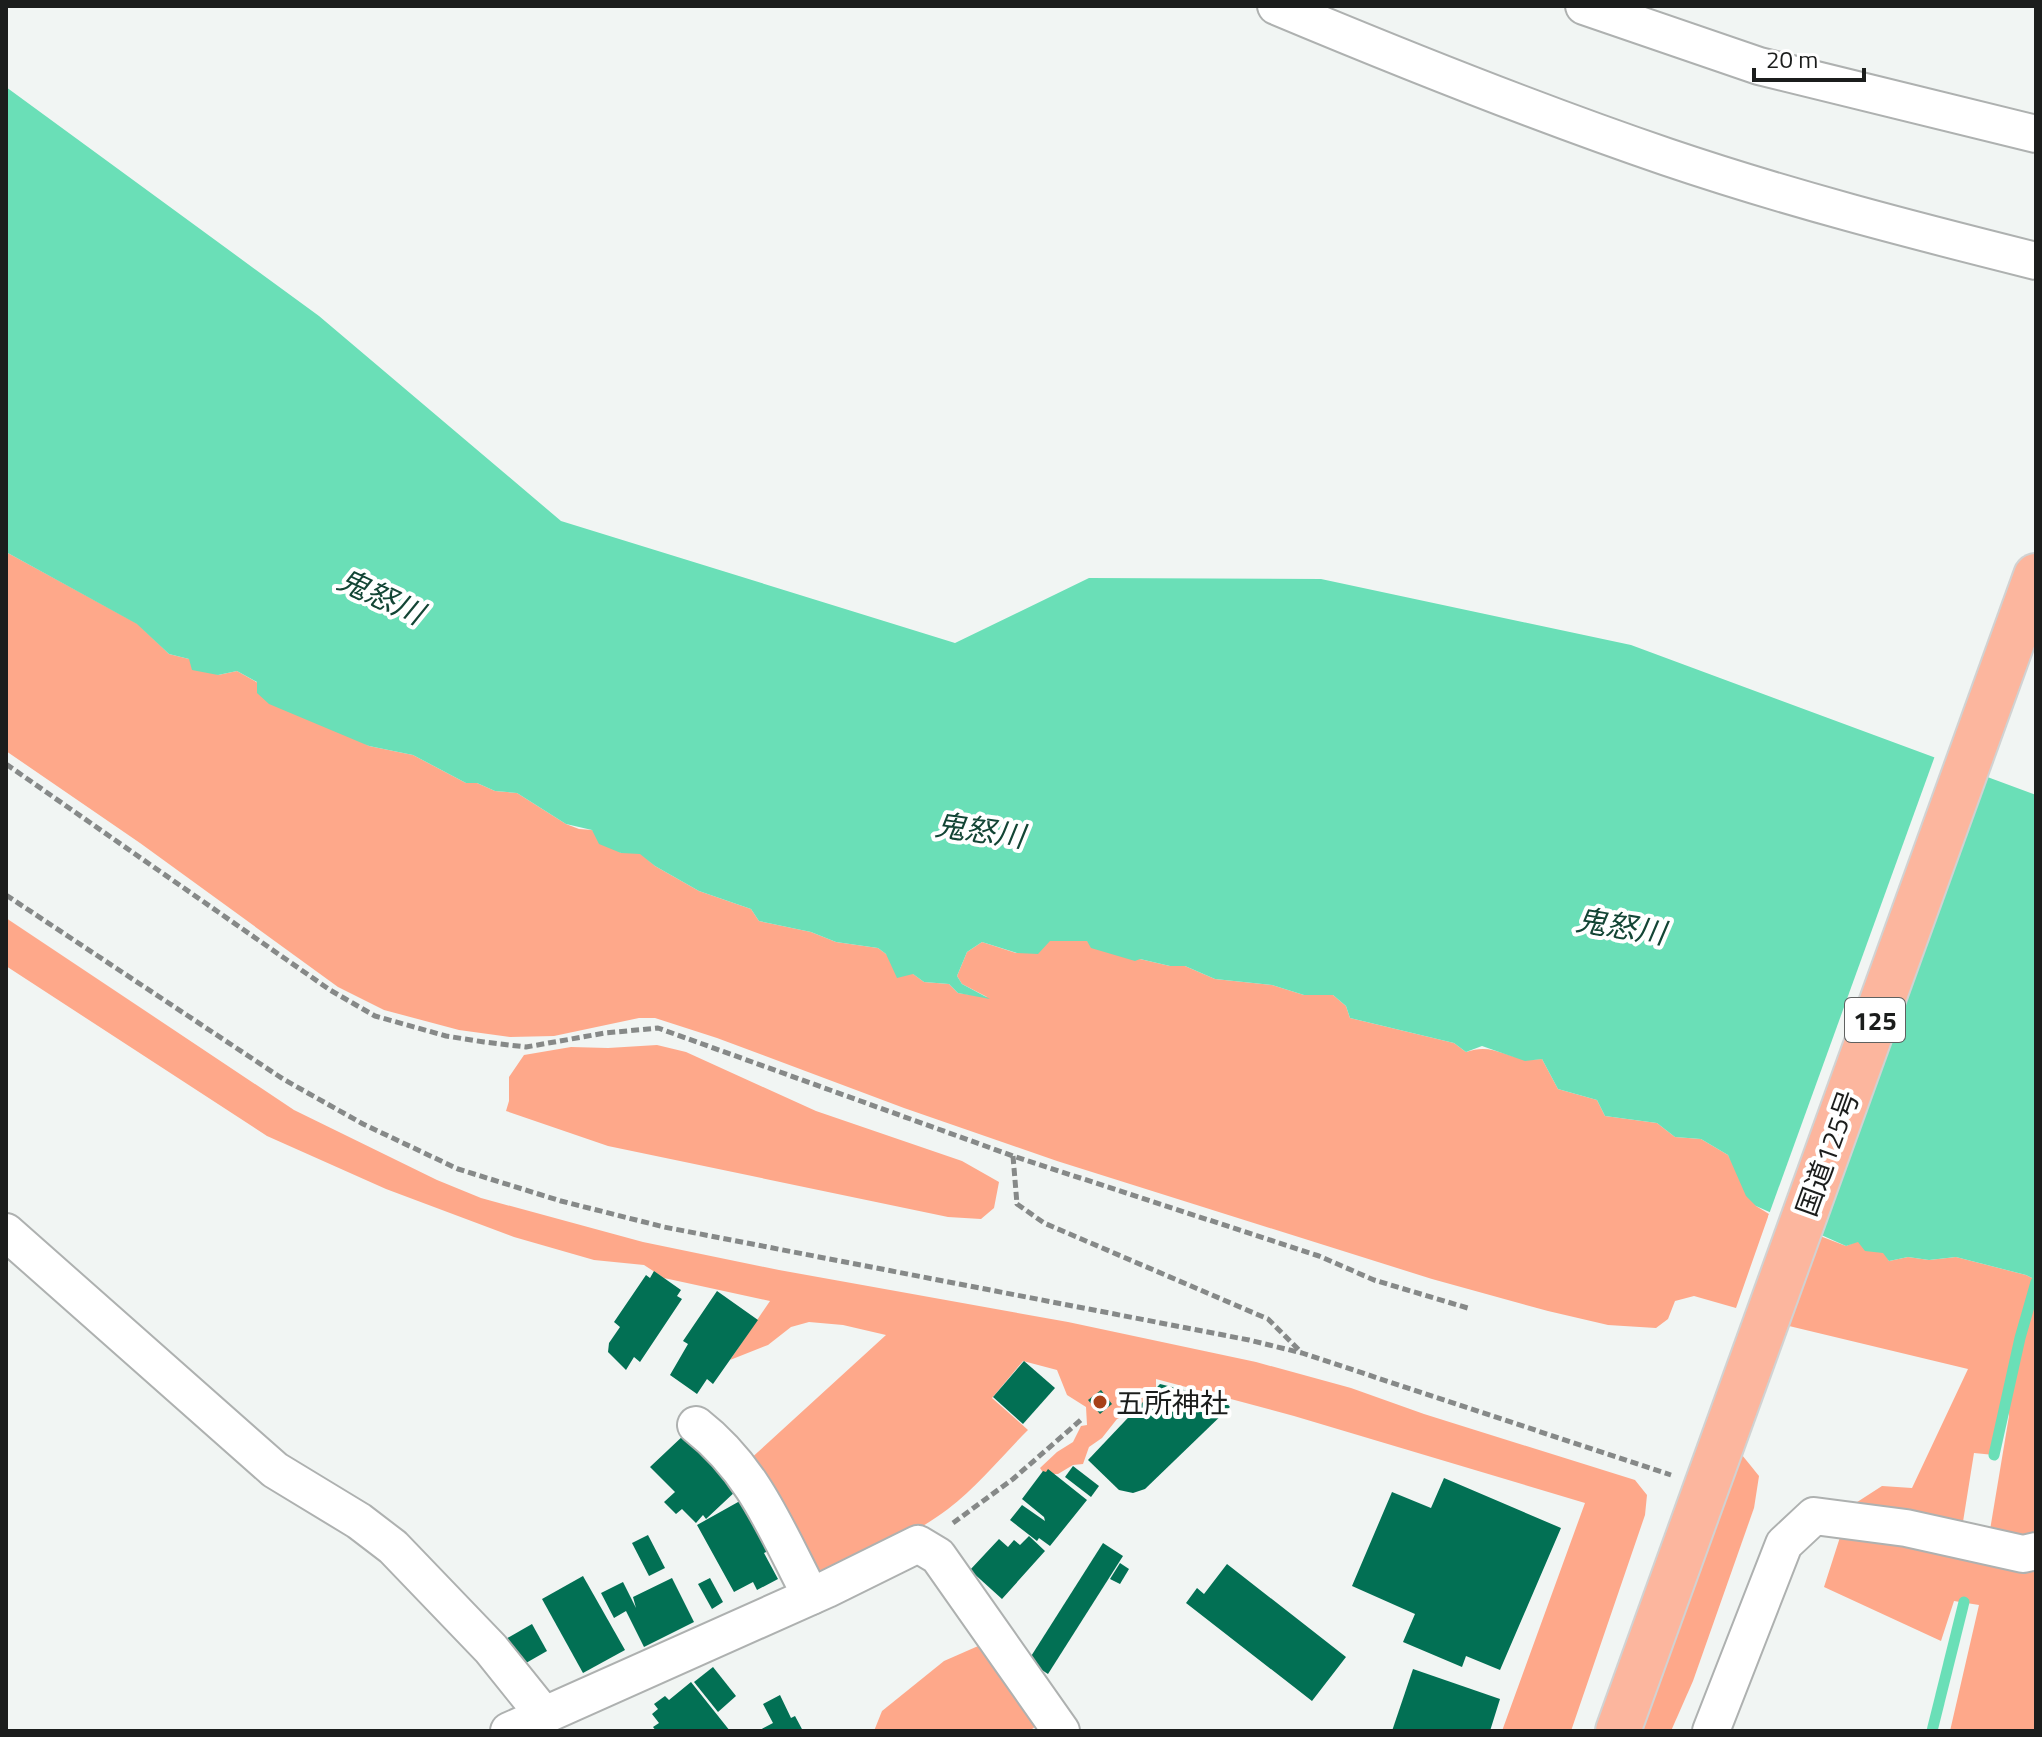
<svg xmlns="http://www.w3.org/2000/svg" width="2042" height="1737" viewBox="0 0 2042 1737" font-family="'Titillium Web','Noto Sans JP',sans-serif">
<style>
.green{fill:#fea88a}
.water{fill:#6adfb7}
.pier{fill:#f1f5f3}
.lines{fill:none;stroke-linecap:round;stroke-linejoin:round}
.stream{stroke:#6adfb7;stroke-width:11}
.building{fill:#027054}
.minor-casing{stroke:#aeb1b0;stroke-width:40}
.highway-casing{stroke:#d1d2d2;stroke-width:48}
.path{stroke:#868988;stroke-width:5;stroke-dasharray:8 4;stroke-linecap:butt}
.minor{stroke:#fff;stroke-width:36}
.highway{stroke:#fcb69e;stroke-width:44}
.poi-dot{fill:#a74118;stroke:#fff;stroke-width:3}
.labels{text-anchor:middle;dominant-baseline:central;stroke-width:8;stroke-linejoin:round;paint-order:stroke}
.shield{fill:#fff;stroke:#5f6160;stroke-width:2}
.shield-label{font-size:26px;font-weight:bold;fill:#1b1d1c}
.street-label{font-size:28px;fill:#1b1d1c;stroke:#fff}
.poi-label{font-size:28px;fill:#1b1d1c;stroke:#fff;text-anchor:start}
.water-label{font-size:30px;font-style:italic;fill:#134535;stroke:#fff}
</style>
<rect width="100%" height="100%" fill="#f1f5f3"/>
<g class="green">
<path d="M6,552l132,72 31,30 20,5 29,16 19,-4 132,75 44,9 53,28h11l18,8 22,2 49,31 13,5 13,1 29,23h19l15,13 44,25 52,18 8,12 52,11 25,10 42,6 46,34 25,2 9,9 29,4 -25,-13 -5,-8 10,-24 15,-10 34,11 33,-12h38l53,18 30,7h15l30,13 57,6 32,10h29l13,11 4,12 104,25 12,9c30,-11 43,11 76,7l16,30 39,11 8,16 52,7 18,14 26,2 27,16 28,51 13,8 -33,94 -42,-12 -19,5 -7,18 -12,9 -48,-3 -60,-14 -116,-32 -375,-118 -153,-53 -187,-70 -62,-20h-16l-85,18 -44,1 -51,-7 -75,-20 -46,-23 -198,-144 -134,-92z"/>
<path d="M6,918l288,192 143,70 44,18 162,44 136,28 289,52 188,40 95,26 73,26 211,66 12,15 -2,20 -74,216h-69l83,-228 -291,-87 -138,-37v13l-20,18 -19,9 -15,19 -13,9 -6,17 -10,1 -15,9h-14l-4,-6 17,-16 16,-10 8,-16 6,-1 -1,-18 -19,-12 -10,-25 -34,-9 -31,37 36,32c-26,26 -51,57 -80,79 -36,27 -92,55 -135,64l-66,-111 139,-127 -43,-10 -34,-3 -18,5 -23,18 -38,15 40,-59 -106,-23 -20,-13 -50,-5 -80,-23 -128,-48 -119,-53 -261,-170z"/>
<polygon points="657,1045 686,1052 816,1111 962,1161 999,1182 994,1208 981,1219 948,1217 608,1146 506,1111 509,1101 509,1077 524,1055 571,1047 608,1048"/>
<polygon points="1820,1236 1846,1246 1858,1241 1884,1252 1889,1261 1908,1257 1929,1260 1956,1257 2026,1275 2036,1280 2036,1534 1989,1536 2009,1416 2007,1400 1994,1455 1974,1453 1962,1528 1851,1506 1882,1486 1912,1488 1968,1369 1789,1326"/>
<polygon points="1738,1450 1759,1476 1754,1508 1693,1681 1671,1731 1631,1731"/>
<polygon points="1842,1531 2036,1567 2036,1731 1950,1731 1979,1605 1954,1601 1941,1641 1824,1587"/>
<polygon points="985,1643 1035,1727 1029,1731 874,1731 882,1711 944,1661"/>
</g>
<polygon class="water" points="6,87 319,316 561,521 955,643 1089,578 1321,579 1631,645 2036,795 2036,1280 2026,1275 1956,1257 1929,1260 1908,1257 1889,1261 1883,1253 1865,1251 1858,1242 1846,1246 1756,1206 1746,1196 1728,1155 1701,1139 1675,1137 1657,1123 1605,1116 1597,1100 1558,1089 1542,1059 1525,1061 1482,1046 1466,1052 1454,1043 1350,1018 1346,1006 1333,995 1304,995 1272,985 1215,979 1185,966 1170,966 1140,959 1135,961 1091,948 1087,941 1050,941 1038,954 1017,953 982,942 967,952 957,976 962,984 990,999 958,993 949,984 924,982 913,974 897,978 886,954 878,948 836,942 811,932 759,921 751,909 699,891 655,866 640,854 621,853 599,844 592,830 566,824 517,793 495,791 477,783 466,783 413,755 369,746 269,704 257,693 257,682 237,671 218,675 192,670 189,659 169,654 137,624 6,552"/>
<polygon class="pier" points="1936,753 1984,771 1815,1238 1768,1217"/>
<g class="lines">
<g class="stream">
<polyline points="1994,1455 2020,1338 2036,1282"/>
<polyline points="1932,1731 1964,1602"/>
</g>
</g>
<g class="building">
<polygon points="654,1271 681,1290 677,1296 682,1299 640,1362 634,1357 626,1370 608,1352 609,1343 620,1327 614,1322 646,1275 650,1278"/>
<polygon points="717,1291 758,1320 713,1384 707,1379 697,1394 670,1375 688,1344 683,1341"/>
<polygon points="1024,1361 1055,1388 1023,1424 993,1397"/>
<polygon points="1160,1384 1224,1400 1230,1407 1145,1489 1133,1493 1119,1490 1088,1460"/>
<polygon points="1101,1390 1112,1404 1100,1414 1088,1400"/>
<polygon points="685,1434 738,1489 706,1519 703,1515 696,1523 682,1509 676,1514 664,1502 675,1492 650,1467"/>
<polygon points="1073,1466 1099,1486 1091,1497 1065,1477"/>
<polygon points="1048,1469 1087,1500 1050,1546 1039,1538 1037,1541 1010,1520 1022,1505 1045,1521 1044,1517 1022,1499 1043,1471 1046,1472"/>
<polygon points="1444,1478 1561,1528 1500,1670 1466,1656 1462,1667 1403,1642 1415,1614 1352,1586 1392,1492 1431,1508"/>
<polygon points="747,1497 770,1550 764,1553 778,1579 757,1590 753,1582 734,1592 697,1525"/>
<polygon points="648,1535 665,1568 649,1576 632,1543"/>
<polygon points="1029,1536 1045,1551 1002,1599 970,1570 999,1539 1008,1547 1014,1540 1020,1545"/>
<polygon points="1103,1543 1123,1556 1048,1674 1028,1661"/>
<polygon points="1120,1563 1129,1569 1120,1584 1110,1579"/>
<polygon points="1227,1564 1346,1657 1312,1701 1186,1603 1197,1588 1204,1594"/>
<polygon points="583,1576 625,1650 583,1673 542,1599"/>
<polygon points="672,1578 694,1622 644,1647 626,1611 614,1618 601,1593 623,1582 636,1608 633,1597"/>
<polygon points="710,1578 723,1602 712,1609 698,1584"/>
<polygon points="532,1624 547,1651 519,1667 504,1640"/>
<polygon points="713,1667 736,1696 718,1712 694,1682"/>
<polygon points="1413,1669 1500,1699 1490,1731 1392,1731"/>
<polygon points="691,1682 730,1731 656,1731 653,1727 659,1723 652,1714 658,1709 654,1704 665,1696 669,1700"/>
<polygon points="780,1695 791,1718 795,1716 803,1731 758,1731 773,1723 763,1704"/>
</g>
<g class="lines">
<g class="minor-casing">
<g id="minor">
<path d="M1276,6c129,54 259,106 391,151 121,41 245,73 369,104"/>
<polyline points="1584,6 1759,66 2036,134"/>
<polyline points="6,1232 275,1470 359,1521 393,1547 491,1649 544,1715"/>
<path d="M696,1425c59,46 81,107 115,171"/>
<polyline points="509,1731 827,1589 918,1544 938,1556 1061,1731"/>
<polyline points="1711,1731 1784,1544 1814,1516 1906,1528 2023,1554 2036,1551"/>
</g>
</g>
<g class="highway-casing">
<polyline id="highway" points="1618,1731 2036,576"/>
</g>
<g class="path">
<polyline points="6,764 330,990 375,1016 446,1036 484,1042 526,1047 605,1033 658,1028 1013,1156 1319,1256 1374,1280 1471,1309"/>
<polyline points="6,895 283,1079 363,1124 458,1169 561,1201 664,1227 1249,1340 1302,1353 1671,1475"/>
<polyline points="1013,1156 1017,1204 1044,1223 1268,1319 1301,1352"/>
<polyline points="953,1523 1013,1479 1083,1418"/>
</g>
<use href="#minor" class="minor"/>
<use href="#highway" class="highway"/>
</g>
<circle class="poi-dot" cx="1100" cy="1402" r="8"/>
<g class="labels">
<rect class="shield" x="1845" y="998" width="60" height="44" rx="6"/>
<g class="shield-label">
<text x="1875" y="1020">125</text>
</g>
<g class="street-label">
<text transform="translate(1827 1153) rotate(-70)">国道125号</text>
</g>
<g class="poi-label">
<text x="1116" y="1402">五所神社</text>
</g>
<g class="water-label">
<text transform="translate(381 596) rotate(25)">鬼怒川</text>
<text transform="translate(980 830) rotate(8)">鬼怒川</text>
<text transform="translate(1621 926) rotate(9)">鬼怒川</text>
</g>
</g>
<rect width="2042" height="1737" fill="none" stroke="#1b1d1c" stroke-width="16"/>
<path d="M1754 68v12h110v-12" fill="none" stroke="#1b1d1c" stroke-width="4"/>
<text x="1766" y="68" font-size="24" fill="#1b1d1c" stroke="#ffffff" stroke-width="6" paint-order="stroke">20 m</text>
</svg>
